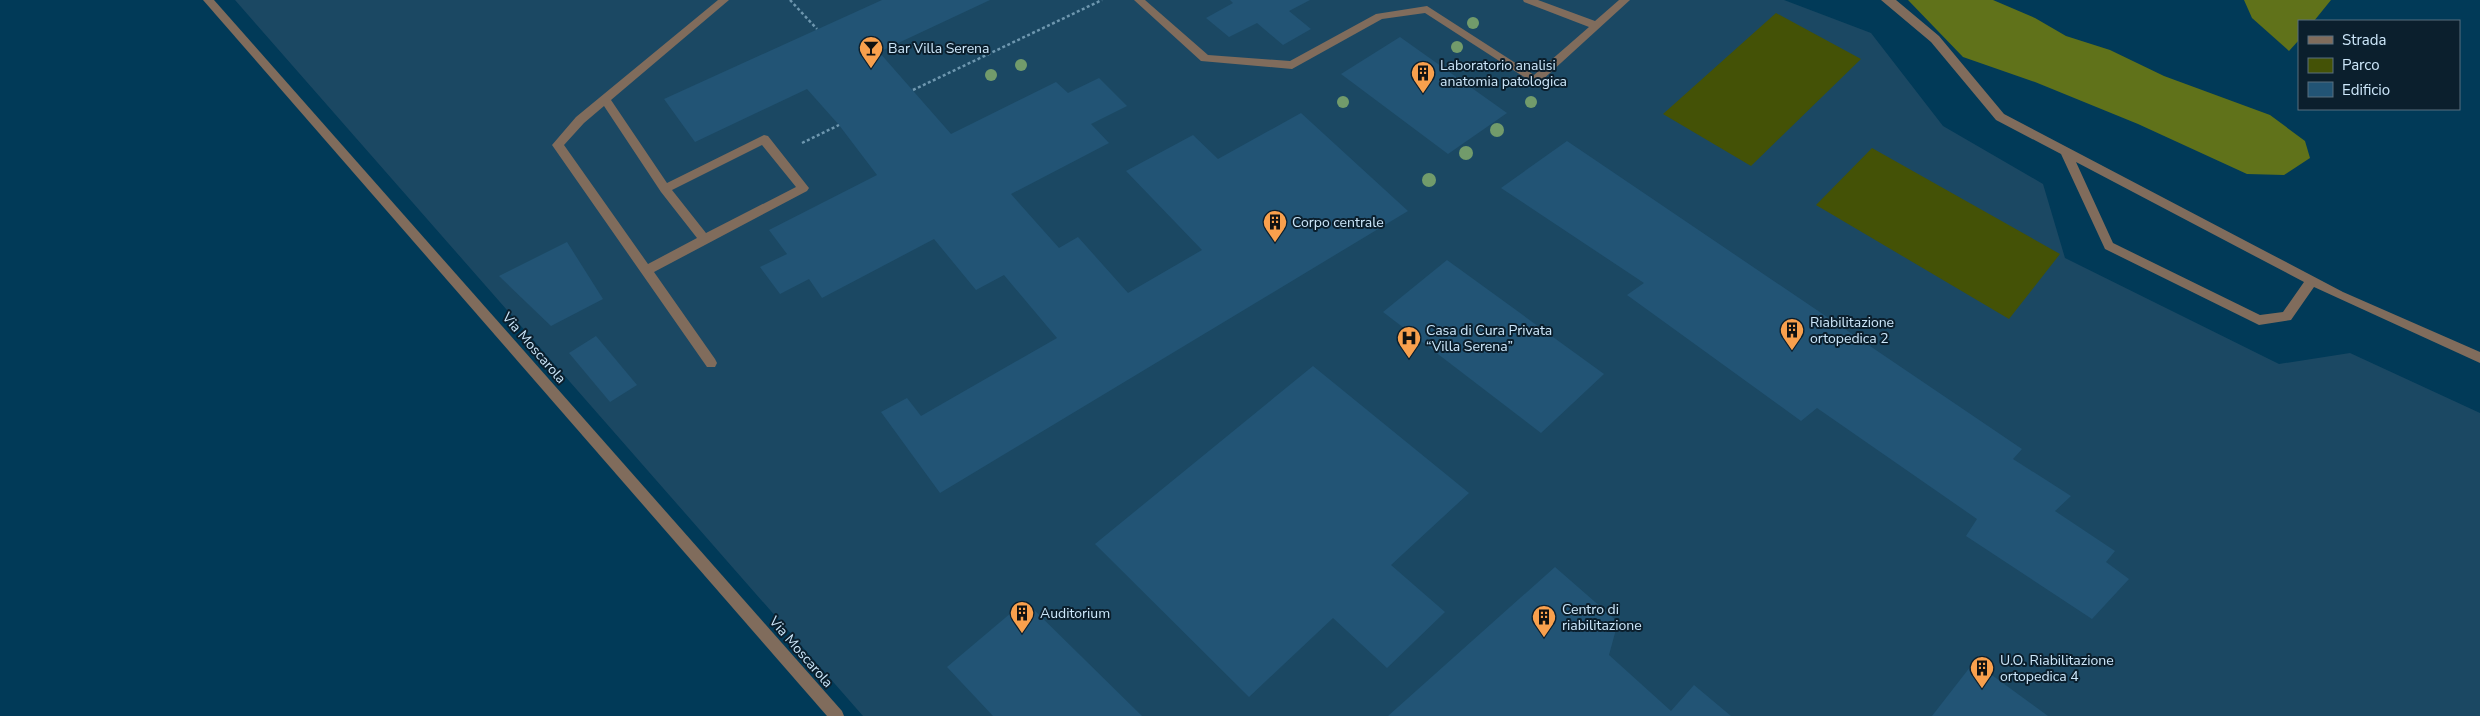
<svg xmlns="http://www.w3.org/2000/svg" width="2480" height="716" viewBox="0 0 2480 716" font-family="'Nunito Sans',sans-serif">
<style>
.built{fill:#1b4863}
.green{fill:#445206}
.forest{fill:#60721a}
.building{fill:#225475}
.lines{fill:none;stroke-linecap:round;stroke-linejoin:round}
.path{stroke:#6e97af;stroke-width:2.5;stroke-dasharray:3 2.5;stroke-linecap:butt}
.service{fill:#806c5c;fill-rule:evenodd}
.minor{fill:#806c5c;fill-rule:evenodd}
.tree{fill:#729b6b}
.labels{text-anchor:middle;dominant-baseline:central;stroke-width:4;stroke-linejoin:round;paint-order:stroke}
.poi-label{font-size:14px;fill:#cde7fa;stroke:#0b1f2d;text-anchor:start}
.street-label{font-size:14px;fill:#cde7fa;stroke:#0b1f2d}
</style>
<rect width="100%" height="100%" fill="#013a58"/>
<polygon class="built" points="235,0 1784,0 1871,33 1943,126 2043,184 2065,258 2279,364 2350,353 2480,413 2480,716 863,716"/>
<g class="green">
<polygon points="1776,13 1861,59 1751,166 1663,114"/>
<polygon points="1872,148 2060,254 2009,319 1816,205"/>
</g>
<g class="forest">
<polygon points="1908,0 1993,0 2035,18 2066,36 2110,50 2164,76 2270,115 2305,141 2310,158 2284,175 2247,174 2138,124 2035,82 1963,57"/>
<polygon points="2244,0 2331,0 2314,21 2299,21 2299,40 2289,51 2252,18"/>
</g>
<g class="building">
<polygon points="882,0 990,0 879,52 951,134 1056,82 1068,93 1099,78 1127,106 1091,124 1109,143 1011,194 1059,248 1078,237 1128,293 1202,250 1126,171 1193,135 1218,159 1301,113 1408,211 940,493 881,412 907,398 921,416 1057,338 1004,275 976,290 934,239 822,298 809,279 780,294 760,267 787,254 769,230 877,175 839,125 807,89 695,142 664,99"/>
<polygon points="1230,0 1310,0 1289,11 1311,29 1283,45 1257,23 1229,37 1206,18 1233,3"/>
<polygon points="1400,37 1507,113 1448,154 1341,74"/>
<polygon points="1567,141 2022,449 2013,459 2071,496 2055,511 2115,551 2106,562 2129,579 2092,619 1966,536 1977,519 1817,408 1801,421 1627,295 1644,283 1501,188"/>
<polygon points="567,242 603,299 551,326 499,276"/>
<polygon points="1447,260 1604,374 1541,433 1383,312"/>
<polygon points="596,336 637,385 610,402 569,353"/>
<polygon points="1313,366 1469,493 1391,565 1445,612 1387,668 1333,618 1249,697 1095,544"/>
<polygon points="1555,567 1618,622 1609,655 1671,711 1694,685 1731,716 1388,716"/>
<polygon points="1025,601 1142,716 993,716 947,667"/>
<polygon points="1974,662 2048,716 1932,716"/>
</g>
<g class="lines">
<g class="path">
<polyline points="790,0 817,29"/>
<polyline points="913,90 1102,0"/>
<polyline points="802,143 839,125"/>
</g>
<g class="service">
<path d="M718,0h11l-118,100 56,83 97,-48 4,1 41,52 -2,3 -153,81 61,87 2,4 -2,4h-8l-155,-222 24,-28zM604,106l57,86 36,46 -49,26 -84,-119 20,-22zM762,145l34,42 -90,46 -34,-43z"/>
<polygon points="1134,0 1145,0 1208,55 1290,61 1376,14 1427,6 1534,75 1589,27 1524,2 1523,0 1538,0 1595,21 1619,0 1630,0 1539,83 1535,84 1425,13 1382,19 1292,69 1201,61"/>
<path d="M1881,0h15l43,36 65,78 339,178 137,60v11l-166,-76 -23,33 -32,5 -4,-2 -150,-74 -44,-95 -65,-34 -65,-78zM2076,162l228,120 -21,30 -23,3 -147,-72z"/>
</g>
<polygon class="minor" points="203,0 214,0 842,711 844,716 827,716"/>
</g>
<g class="tree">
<circle cx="1473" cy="23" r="6"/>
<circle cx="1457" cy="47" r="6"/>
<circle cx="1021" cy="65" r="6"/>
<circle cx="991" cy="75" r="6"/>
<circle cx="1343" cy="102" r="6"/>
<circle cx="1531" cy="102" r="6"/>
<circle cx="1497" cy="130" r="7"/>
<circle cx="1466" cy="153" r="7"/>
<circle cx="1429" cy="180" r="7"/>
</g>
<defs>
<g id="bar-pin" transform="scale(1.25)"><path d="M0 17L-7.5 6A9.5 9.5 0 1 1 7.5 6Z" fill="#f9a04d" stroke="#0b1f2d"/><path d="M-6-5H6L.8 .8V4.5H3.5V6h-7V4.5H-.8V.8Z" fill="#111"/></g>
<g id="building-pin" transform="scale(1.25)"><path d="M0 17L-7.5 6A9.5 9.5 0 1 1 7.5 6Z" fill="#f9a04d" stroke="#0b1f2d"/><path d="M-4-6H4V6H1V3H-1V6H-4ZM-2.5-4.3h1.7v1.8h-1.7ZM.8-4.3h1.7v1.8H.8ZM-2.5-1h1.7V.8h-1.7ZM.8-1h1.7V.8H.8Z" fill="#111"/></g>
<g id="hospital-pin" transform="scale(1.25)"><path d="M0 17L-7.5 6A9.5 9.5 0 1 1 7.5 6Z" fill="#f9a04d" stroke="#0b1f2d"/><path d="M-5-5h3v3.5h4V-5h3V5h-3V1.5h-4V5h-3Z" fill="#111"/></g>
</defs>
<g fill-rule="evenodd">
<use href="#bar-pin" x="871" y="48"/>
<use href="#building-pin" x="1423" y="73"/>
<use href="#building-pin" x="1275" y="222"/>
<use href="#building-pin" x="1792" y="330"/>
<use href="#hospital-pin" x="1409" y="338"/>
<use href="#building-pin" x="1022" y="613"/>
<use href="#building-pin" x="1544" y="617"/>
<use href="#building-pin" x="1982" y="668"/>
</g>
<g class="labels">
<g class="poi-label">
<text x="888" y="48">Bar Villa Serena</text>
<text x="1440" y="65">Laboratorio analisi<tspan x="1440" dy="16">anatomia patologica</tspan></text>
<text x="1292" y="222">Corpo centrale</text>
<text x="1810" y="322">Riabilitazione<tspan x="1810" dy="16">ortopedica 2</tspan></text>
<text x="1426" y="330">Casa di Cura Privata<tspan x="1426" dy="16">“Villa Serena”</tspan></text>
<text x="1562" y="609">Centro di<tspan x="1562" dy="16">riabilitazione</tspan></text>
<text x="1040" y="613">Auditorium</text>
<text x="2000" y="660">U.O. Riabilitazione<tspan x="2000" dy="16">ortopedica 4</tspan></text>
</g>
<g class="street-label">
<text transform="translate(534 348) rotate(49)">Via Moscarola</text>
<text transform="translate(801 652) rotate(49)">Via Moscarola</text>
</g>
</g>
<rect x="2298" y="20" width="162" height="90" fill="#0b1f2d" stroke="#596f7f"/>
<rect x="2308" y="36" width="25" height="8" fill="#806c5c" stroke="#596f7f"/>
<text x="2342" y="45" font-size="15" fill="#cde7fa">Strada</text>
<rect x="2308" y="58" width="25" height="15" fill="#445206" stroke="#596f7f"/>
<text x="2342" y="70" font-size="15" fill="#cde7fa">Parco</text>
<rect x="2308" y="82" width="25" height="15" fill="#225475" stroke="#596f7f"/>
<text x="2342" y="95" font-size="15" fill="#cde7fa">Edificio</text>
</svg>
